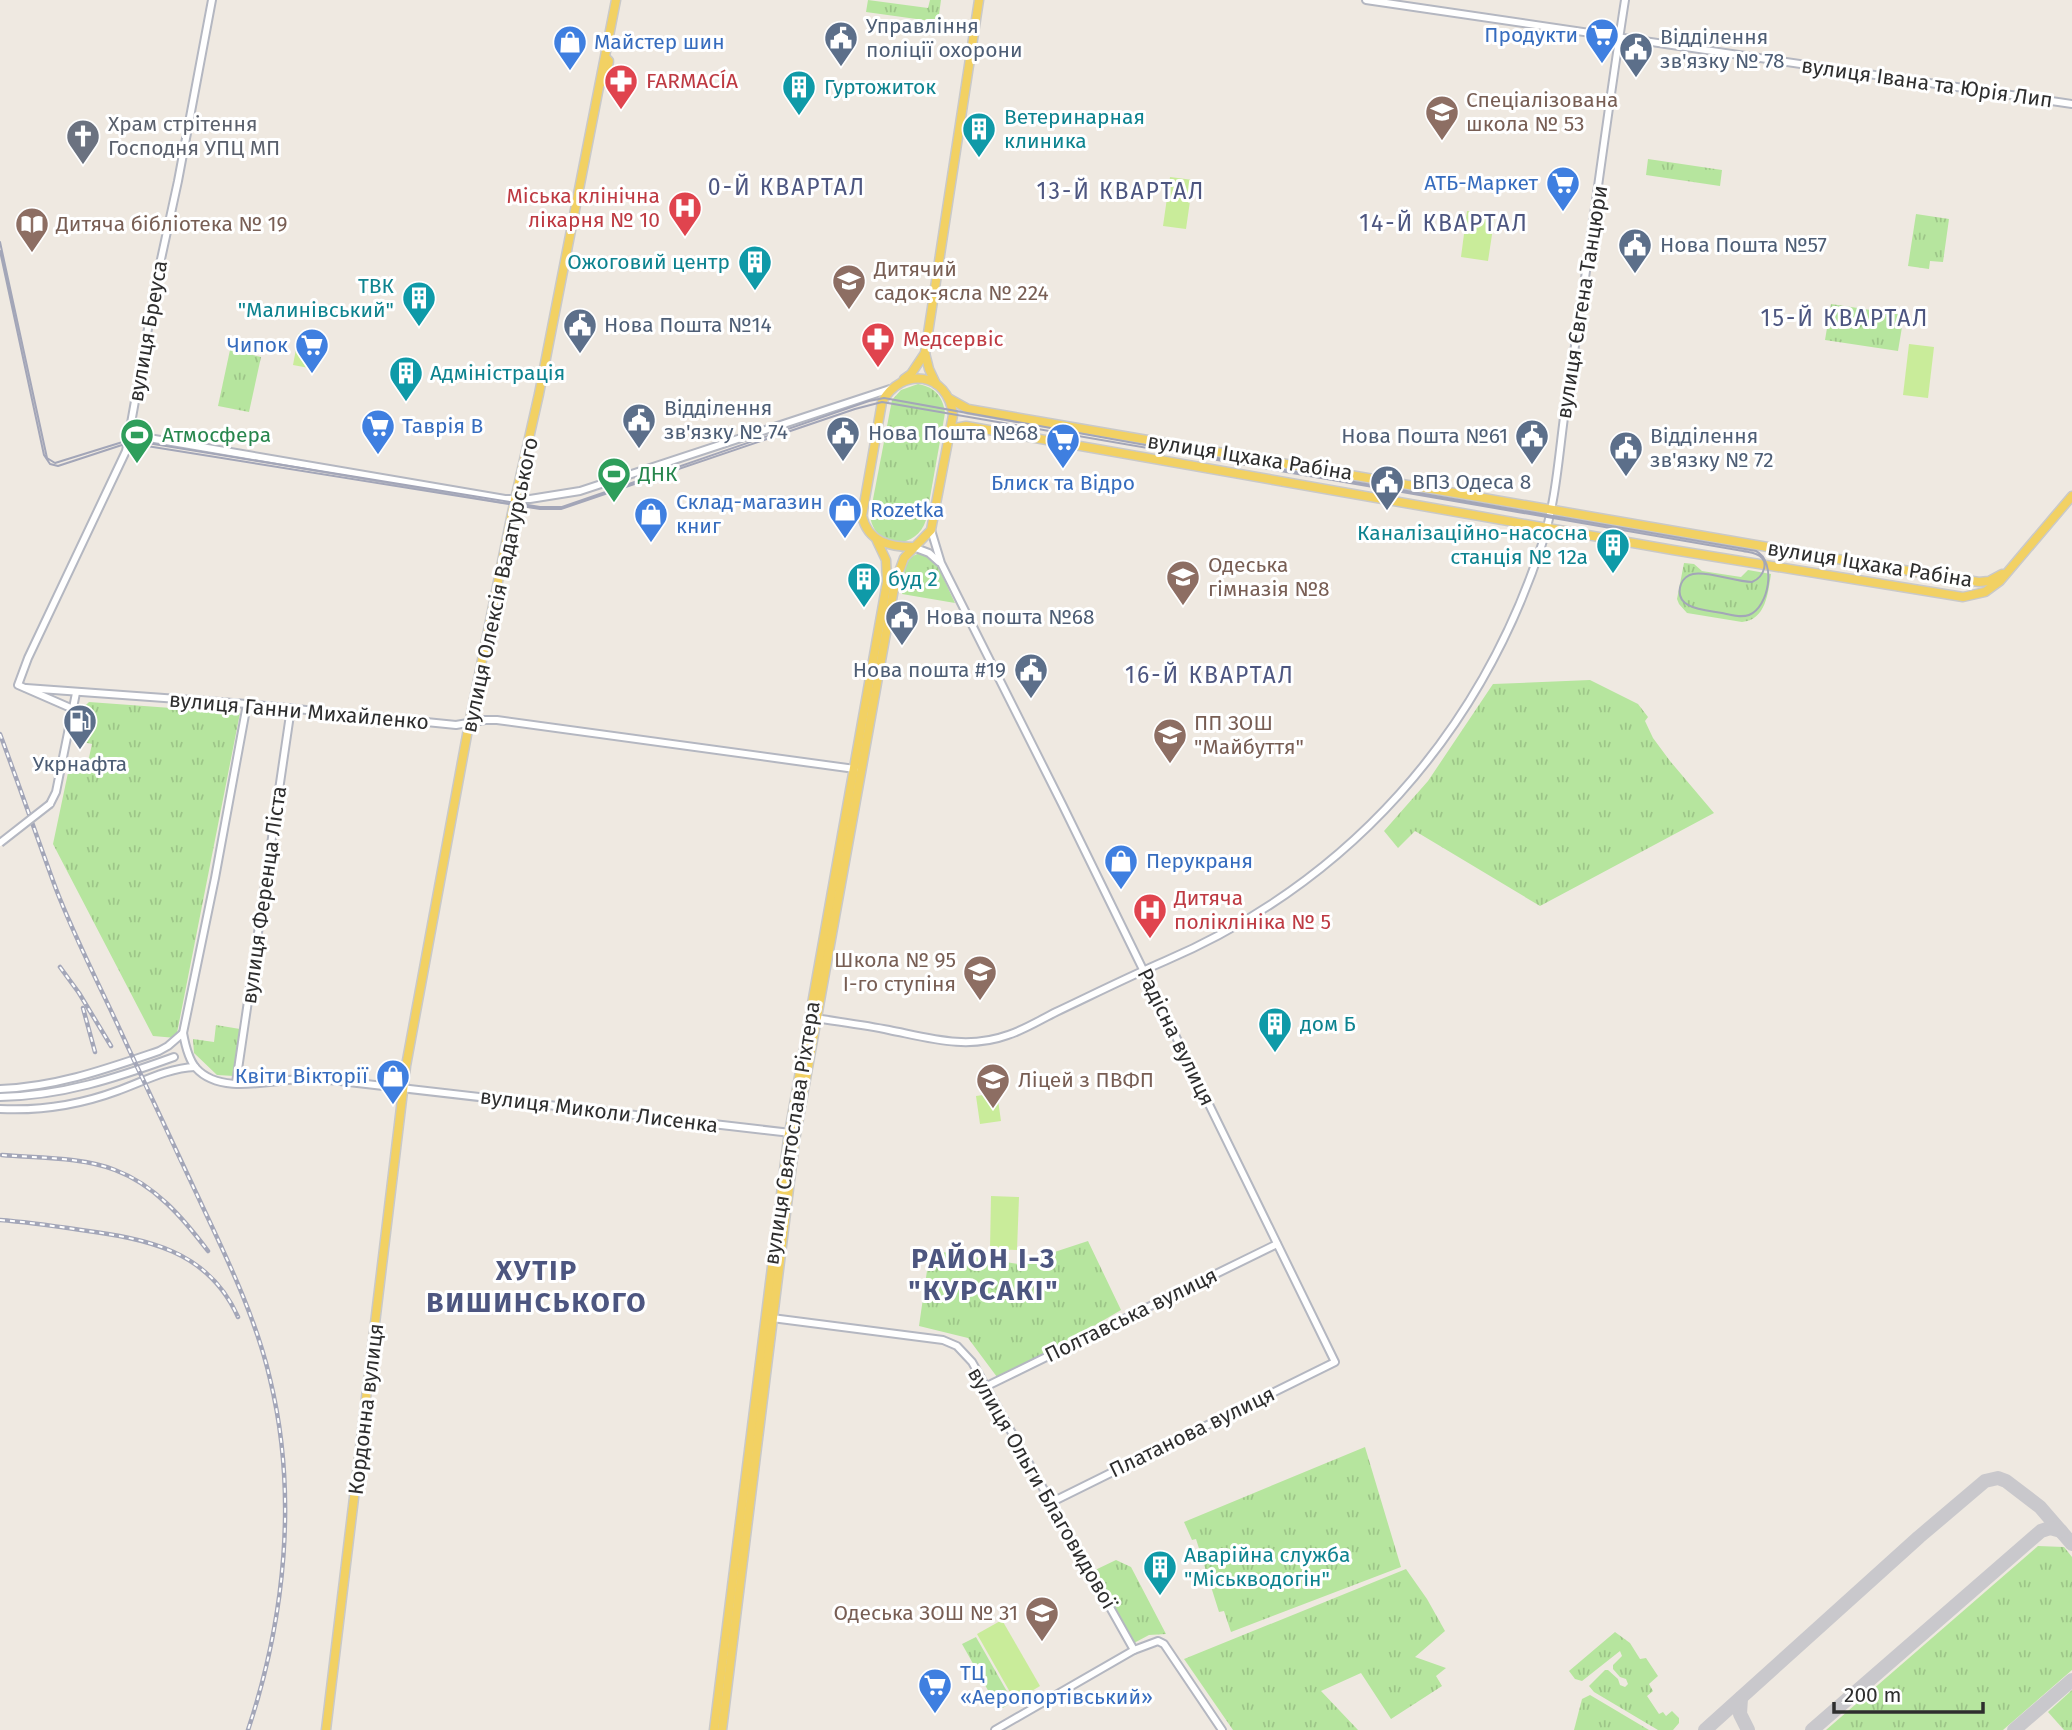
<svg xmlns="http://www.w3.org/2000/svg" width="2072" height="1730" viewBox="0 0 2072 1730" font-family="'Fira Sans',sans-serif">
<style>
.grass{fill:url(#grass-tufts)}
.pitch{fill:#c9ec9a}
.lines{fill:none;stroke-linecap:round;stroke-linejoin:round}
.taxiway{stroke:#c9c8cc;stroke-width:14}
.minor-casing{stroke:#b4b7c1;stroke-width:10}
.major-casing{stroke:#c9c9c9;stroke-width:11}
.minor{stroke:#fff;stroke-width:6}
.major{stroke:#f2d163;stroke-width:8}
.tram{stroke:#a3a6b8;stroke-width:2}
.rail-casing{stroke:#a3a6b8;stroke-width:4.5}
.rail{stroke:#fff;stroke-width:2;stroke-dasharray:5;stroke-linecap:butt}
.minor-bridge-casing{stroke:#b4b7c1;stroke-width:10;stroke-linecap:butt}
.minor-bridge{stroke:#fff;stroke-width:6}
.labels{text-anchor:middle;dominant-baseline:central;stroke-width:6;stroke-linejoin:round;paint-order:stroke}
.service-label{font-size:21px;fill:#4e5e75;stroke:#fff;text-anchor:start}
.shop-label{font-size:21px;fill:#366cbe;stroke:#fff;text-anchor:start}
.health-label{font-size:21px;fill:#be3a42;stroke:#fff;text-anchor:start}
.street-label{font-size:21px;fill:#2e2e2e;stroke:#fff}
.culture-label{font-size:21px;fill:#0d838f;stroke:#fff;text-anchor:start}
.education-label{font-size:21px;fill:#785e54;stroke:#fff;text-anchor:start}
.worship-label{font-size:21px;fill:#5b616d;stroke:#fff;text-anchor:start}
.leisure-label{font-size:21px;fill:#27864d;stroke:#fff;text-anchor:start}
.neighbourhood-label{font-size:23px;letter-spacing:2px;fill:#4d5680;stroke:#fff}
.district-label{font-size:28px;font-weight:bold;letter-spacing:2px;fill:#4d5680;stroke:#fff}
</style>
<defs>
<pattern id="grass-tufts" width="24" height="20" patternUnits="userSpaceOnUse" patternTransform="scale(1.75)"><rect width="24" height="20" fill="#b6e59e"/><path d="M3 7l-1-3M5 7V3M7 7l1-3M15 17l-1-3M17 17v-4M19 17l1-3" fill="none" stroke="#9dc588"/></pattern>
</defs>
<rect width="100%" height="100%" fill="#efe9e1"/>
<g class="grass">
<polygon points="868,0 928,8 930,0 941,0 938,22 866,12"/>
<polygon points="1648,159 1722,170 1720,186 1646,175"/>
<polygon points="1916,214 1949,219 1943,262 1930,261 1929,269 1908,266"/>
<polygon points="1831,304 1904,315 1898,351 1825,340"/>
<polygon points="230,350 261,357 249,412 218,406"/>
<path d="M918,384c17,3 25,13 27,29l-19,107c-10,32 -53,28 -56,-5l22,-115 9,-10z"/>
<path d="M925,553l10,7 20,43 -53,-9c2,-17 0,-41 23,-41z"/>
<path d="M1684,563l10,1 8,7 39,6 7,-7 23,4c-3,19 -5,46 -29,48l-55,-9 -8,-9 -2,-5z"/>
<polygon points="1590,680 1638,704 1648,717 1645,721 1653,738 1670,761 1714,813 1540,906 1415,831 1398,848 1384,831 1428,781 1493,684"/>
<polygon points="89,702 240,713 176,1038 153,1036 53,844 69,768 86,771 92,744 74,740 81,710"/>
<polygon points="216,1025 240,1029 234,1076 217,1075 194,1053 193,1039 214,1042"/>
<polygon points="1088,1241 1121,1310 1000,1381 968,1338 919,1326 930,1250 1018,1264"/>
<polygon points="1365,1447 1401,1567 1231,1632 1224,1611 1219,1612 1196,1539 1192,1540 1184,1522"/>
<polygon points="2038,1546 2064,1547 2072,1557 2072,1670 2003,1730 1826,1730"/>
<polygon points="1116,1560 1131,1567 1166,1634 1149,1635 1134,1643 1093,1571"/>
<polygon points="1406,1569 1427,1599 1445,1631 1415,1657 1446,1668 1436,1676 1442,1686 1391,1719 1361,1673 1321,1691 1358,1730 1233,1730 1184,1659"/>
<polygon points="1615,1632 1630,1643 1640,1659 1646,1658 1658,1676 1649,1684 1653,1691 1647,1696 1659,1714 1663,1712 1666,1716 1672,1711 1679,1718 1679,1723 1673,1730 1658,1730 1594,1692 1589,1686 1605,1670 1608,1670 1618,1679 1620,1685 1625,1687 1628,1684 1626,1679 1620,1677 1613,1669 1613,1665 1622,1656 1620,1651 1582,1681 1575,1679 1569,1671"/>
<polygon points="976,1637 1013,1702 999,1710 962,1644"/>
<polygon points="2072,1690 2072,1730 2064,1730 2048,1712"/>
<polygon points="1590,1695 1649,1730 1574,1730 1582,1699"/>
</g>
<g class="pitch">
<polygon points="1170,177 1193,180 1186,229 1163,226"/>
<polygon points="1467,211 1495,215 1488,261 1461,257"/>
<polygon points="299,333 315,337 309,368 293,365"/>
<polygon points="1909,344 1934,347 1928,398 1903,395"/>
<polygon points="997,1093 1001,1121 980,1124 976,1096"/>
<polygon points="991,1196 1019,1197 1017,1250 990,1249"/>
<polygon points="1002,1620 1040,1686 1015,1701 977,1634"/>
</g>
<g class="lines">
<g class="taxiway">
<polyline points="1741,1698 1740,1714 1748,1730"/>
<polyline points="1705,1730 1919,1537 1985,1481 1998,1478 2006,1481 2040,1507 2072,1544"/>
<polyline points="1812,1730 2041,1531 2050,1528 2061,1531"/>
<polyline points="2014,1730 2072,1680"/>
</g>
<g class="minor-casing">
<g id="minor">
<polyline points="1366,0 2072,104"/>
<polyline points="129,437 137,436 505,499 530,499 580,491 890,389"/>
<polyline points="931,530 941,563 1062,804 1335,1362 1050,1503"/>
<polyline points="913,547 929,553 939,562"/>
<polyline points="26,688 247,704 456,725 485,720 497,720 855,769"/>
<path d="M247,704l-32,174 -32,155c2,11 5,26 13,35 24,27 74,12 105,11 13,0 26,1 39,2l451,52"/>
<polyline points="73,709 18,685 28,658 126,451 158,273 178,181 212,0"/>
<polyline points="50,804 56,792 76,693"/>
<path d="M815,1018c25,4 50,7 74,12 40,8 78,20 119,5 16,-5 32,-15 48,-23 36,-17 72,-35 109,-51 184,-79 315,-227 377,-417 15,-45 17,-95 24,-141 22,-134 38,-269 59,-403"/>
<polyline points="236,1083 291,708"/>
<path d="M0,1089c56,-2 106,-20 159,-38l9,-5 15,-13"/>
<path d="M0,1097c62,-1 116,-19 174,-40"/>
<path d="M0,1109c41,2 79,-4 117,-18 25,-9 51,-23 78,-24"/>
<polyline points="772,1318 943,1340 957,1346 972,1362 1134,1650"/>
<polyline points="985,1387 1277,1244"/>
<polyline points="995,1730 1134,1650 1158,1641 1164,1644 1222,1730"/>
</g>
</g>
<g class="major-casing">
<g id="major">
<polyline points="601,83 605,80 609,61 606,58"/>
<polyline points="925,353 929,369 936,384"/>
<polyline points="904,379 911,374 925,353 979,0"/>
<polyline points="950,399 968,409 1878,566 1979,582 1989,581 2002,574"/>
<polyline points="950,429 966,426 1673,550 1963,597 1985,592 2000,581 2072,496"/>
<polyline points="326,1730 406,1066 469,724 512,513 539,394 616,0"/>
<polyline points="714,1730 788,1139 887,582 886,560 877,541"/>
<path d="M722,1730l73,-590 100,-557 9,-25 27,-28 22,-115c-5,-43 -51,-49 -71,-13l-20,114c6,26 28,31 51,31"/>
</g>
</g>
<use href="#minor" class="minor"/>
<use href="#major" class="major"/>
<path class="tram" d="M0,242l47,216 8,5 74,-23 411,67h22l307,-106 15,-3 372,67 500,86c21,11 13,56 -7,64 -8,3 -18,0 -27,-2 -15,-3 -50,-3 -41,-29 2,-5 7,-9 12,-10 16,-3 42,8 59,8 12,-5 19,-22 4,-28 -5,-2 -9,-2 -13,-3l-861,-149 -27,7 -294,100h-21l-412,-66 -70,23 -8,-2 -6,-9 -44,-204"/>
<g class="rail-casing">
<g id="rail">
<path d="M0,734c19,51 37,103 56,155 20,52 47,103 70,154 27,58 54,116 81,173 25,53 50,107 63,163 28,115 15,240 -22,351"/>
<polyline points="60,967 79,993 111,1046"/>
<polyline points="83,1008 95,1052"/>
<path d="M2,1155c35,3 81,2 113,15 40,15 68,48 93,81"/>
<path d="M0,1220c27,2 54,6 81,10 66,9 127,20 157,87"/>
</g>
</g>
<use href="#rail" class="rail"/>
<g class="minor-bridge-casing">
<polyline id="minor-bridge" points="0,843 50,804"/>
</g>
<use href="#minor-bridge" class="minor-bridge"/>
</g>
<defs>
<g id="supermarket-pin" transform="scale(1.75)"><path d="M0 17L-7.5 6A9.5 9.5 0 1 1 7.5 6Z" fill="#3f7fe0" stroke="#fff"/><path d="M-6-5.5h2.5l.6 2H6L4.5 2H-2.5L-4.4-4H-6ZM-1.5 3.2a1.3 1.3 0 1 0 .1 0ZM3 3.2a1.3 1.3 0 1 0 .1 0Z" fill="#fff"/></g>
<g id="civic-pin" transform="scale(1.75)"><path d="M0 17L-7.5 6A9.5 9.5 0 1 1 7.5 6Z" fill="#5c6f8a" stroke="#fff"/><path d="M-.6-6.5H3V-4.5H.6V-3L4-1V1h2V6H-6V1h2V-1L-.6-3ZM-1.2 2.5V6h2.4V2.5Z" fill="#fff"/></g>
<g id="shop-pin" transform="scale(1.75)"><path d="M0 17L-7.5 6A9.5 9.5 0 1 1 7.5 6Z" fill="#3f7fe0" stroke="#fff"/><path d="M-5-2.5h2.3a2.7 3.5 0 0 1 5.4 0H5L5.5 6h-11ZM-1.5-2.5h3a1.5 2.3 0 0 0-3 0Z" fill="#fff"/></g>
<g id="pharmacy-pin" transform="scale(1.75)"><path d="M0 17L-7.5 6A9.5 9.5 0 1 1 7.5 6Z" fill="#e0444e" stroke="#fff"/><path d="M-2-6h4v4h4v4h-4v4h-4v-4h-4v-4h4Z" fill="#fff"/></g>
<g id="building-pin" transform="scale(1.75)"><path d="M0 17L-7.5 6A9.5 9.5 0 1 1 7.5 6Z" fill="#0f9aa8" stroke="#fff"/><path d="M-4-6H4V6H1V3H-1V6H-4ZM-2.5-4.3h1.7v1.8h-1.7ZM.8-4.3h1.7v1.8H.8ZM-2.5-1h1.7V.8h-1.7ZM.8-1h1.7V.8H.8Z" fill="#fff"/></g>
<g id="school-pin" transform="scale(1.75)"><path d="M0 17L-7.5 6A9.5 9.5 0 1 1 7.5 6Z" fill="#8d6e63" stroke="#fff"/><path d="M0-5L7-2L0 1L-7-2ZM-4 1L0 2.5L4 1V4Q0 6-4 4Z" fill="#fff"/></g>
<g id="church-pin" transform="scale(1.75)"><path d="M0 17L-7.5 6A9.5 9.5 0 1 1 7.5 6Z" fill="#6b7280" stroke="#fff"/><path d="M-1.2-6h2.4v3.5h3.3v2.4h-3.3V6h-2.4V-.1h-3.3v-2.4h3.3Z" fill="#fff"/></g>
<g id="hospital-pin" transform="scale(1.75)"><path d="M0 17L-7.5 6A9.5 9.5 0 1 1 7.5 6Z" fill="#e0444e" stroke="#fff"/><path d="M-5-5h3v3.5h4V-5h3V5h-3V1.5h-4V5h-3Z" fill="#fff"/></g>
<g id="library-pin" transform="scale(1.75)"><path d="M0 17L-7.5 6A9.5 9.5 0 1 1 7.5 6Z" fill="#8d6e63" stroke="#fff"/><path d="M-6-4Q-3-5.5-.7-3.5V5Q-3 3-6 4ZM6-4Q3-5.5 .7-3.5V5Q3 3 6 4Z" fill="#fff"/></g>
<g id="stadium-pin" transform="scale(1.75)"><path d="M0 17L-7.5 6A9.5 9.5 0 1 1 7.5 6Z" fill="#2e9e5b" stroke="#fff"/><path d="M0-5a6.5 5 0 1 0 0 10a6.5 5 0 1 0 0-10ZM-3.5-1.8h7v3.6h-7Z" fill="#fff"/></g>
<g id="fuel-pin" transform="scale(1.75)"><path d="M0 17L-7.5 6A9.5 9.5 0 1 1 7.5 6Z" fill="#5c6f8a" stroke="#fff"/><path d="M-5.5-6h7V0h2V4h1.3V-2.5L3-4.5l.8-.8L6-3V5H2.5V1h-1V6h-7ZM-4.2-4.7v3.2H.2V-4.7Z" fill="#fff"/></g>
</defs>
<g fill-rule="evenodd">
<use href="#supermarket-pin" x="1602" y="35"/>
<use href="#civic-pin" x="841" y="38"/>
<use href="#shop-pin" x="570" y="42"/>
<use href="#civic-pin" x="1636" y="49"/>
<use href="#pharmacy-pin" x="621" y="81"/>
<use href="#building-pin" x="799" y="87"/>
<use href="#school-pin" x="1442" y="112"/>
<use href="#building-pin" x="979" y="129"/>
<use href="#church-pin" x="83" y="136"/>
<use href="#supermarket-pin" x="1563" y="183"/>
<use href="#hospital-pin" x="685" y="208"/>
<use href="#library-pin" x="32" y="224"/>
<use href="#civic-pin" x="1635" y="245"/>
<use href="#building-pin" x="755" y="262"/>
<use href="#school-pin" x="849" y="281"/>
<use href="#building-pin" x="419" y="298"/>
<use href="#civic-pin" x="580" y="325"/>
<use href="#pharmacy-pin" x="878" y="339"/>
<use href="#supermarket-pin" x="312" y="345"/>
<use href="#building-pin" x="406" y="373"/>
<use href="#civic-pin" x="639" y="420"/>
<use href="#supermarket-pin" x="378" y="426"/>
<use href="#civic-pin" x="843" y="433"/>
<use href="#stadium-pin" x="137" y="435"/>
<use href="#civic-pin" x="1532" y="436"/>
<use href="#supermarket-pin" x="1063" y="440"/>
<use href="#civic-pin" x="1626" y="448"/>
<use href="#stadium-pin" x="614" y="474"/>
<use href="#civic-pin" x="1387" y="482"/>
<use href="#shop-pin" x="845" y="510"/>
<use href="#shop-pin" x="651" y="514"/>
<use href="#building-pin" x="1613" y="545"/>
<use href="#school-pin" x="1183" y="577"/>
<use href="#building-pin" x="864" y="579"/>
<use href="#civic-pin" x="902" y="617"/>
<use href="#civic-pin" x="1031" y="670"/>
<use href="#fuel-pin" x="80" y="721"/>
<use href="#school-pin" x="1170" y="735"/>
<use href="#shop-pin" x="1121" y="861"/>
<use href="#hospital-pin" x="1150" y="910"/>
<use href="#school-pin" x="980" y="972"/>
<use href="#building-pin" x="1275" y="1024"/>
<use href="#shop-pin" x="393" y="1076"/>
<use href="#school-pin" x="993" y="1080"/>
<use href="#building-pin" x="1160" y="1567"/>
<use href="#school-pin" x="1042" y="1613"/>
<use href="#supermarket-pin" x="935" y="1685"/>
</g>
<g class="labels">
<g class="service-label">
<text x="866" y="26">Управління<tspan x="866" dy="24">поліції охорони</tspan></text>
<text x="1660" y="37">Відділення<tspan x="1660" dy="24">зв'язку № 78</tspan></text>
<text x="1660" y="245">Нова Пошта №57</text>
<text x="604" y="325">Нова Пошта №14</text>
<text x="664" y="408">Відділення<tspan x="664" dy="24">зв'язку № 74</tspan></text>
<text x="868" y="433">Нова Пошта №68</text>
<text x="1508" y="436" text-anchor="end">Нова Пошта №61</text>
<text x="1650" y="436">Відділення<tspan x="1650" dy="24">зв'язку № 72</tspan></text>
<text x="1412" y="482">ВПЗ Одеса 8</text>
<text x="926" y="617">Нова пошта №68</text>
<text x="1006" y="670" text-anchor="end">Нова пошта #19</text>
<text x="80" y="764" text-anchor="middle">Укрнафта</text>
</g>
<g class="shop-label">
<text x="1578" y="35" text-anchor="end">Продукти</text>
<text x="594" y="42">Майстер шин</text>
<text x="1538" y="183" text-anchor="end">АТБ-Маркет</text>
<text x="288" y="345" text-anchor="end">Чипок</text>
<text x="402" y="426">Таврія В</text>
<text x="1063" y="483" text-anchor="middle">Блиск та Відро</text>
<text x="676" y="502">Склад-магазин<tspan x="676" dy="24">книг</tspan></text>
<text x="870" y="510">Rozetka</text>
<text x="1146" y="861">Перукраня</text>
<text x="368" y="1076" text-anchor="end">Квіти Вікторії</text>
<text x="960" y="1673">ТЦ<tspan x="960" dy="24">«Аеропортівський»</tspan></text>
</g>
<g class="health-label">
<text x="646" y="81">FARMACÍA</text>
<text x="660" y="196" text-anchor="end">Міська клінічна<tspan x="660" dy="24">лікарня № 10</tspan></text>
<text x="903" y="339">Медсервіс</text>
<text x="1174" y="898">Дитяча<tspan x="1174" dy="24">поліклініка № 5</tspan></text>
</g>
<g class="street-label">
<text transform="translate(1927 83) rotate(8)">вулиця Івана та Юрія Лип</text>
<text transform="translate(1582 302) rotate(-81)">вулиця Євгена Танцюри</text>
<text transform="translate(148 331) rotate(-80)">вулиця Бреуса</text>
<text transform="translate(1250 457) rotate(9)">вулиця Іцхака Рабіна</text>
<text transform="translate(1870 564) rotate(9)">вулиця Іцхака Рабіна</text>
<text transform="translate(500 585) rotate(-78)">вулиця Олексія Вадатурського</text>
<text transform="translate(299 711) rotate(5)">вулиця Ганни Михайленко</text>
<text transform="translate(264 895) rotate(-82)">вулиця Ференца Ліста</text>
<text transform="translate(1176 1037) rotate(64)">Радісна вулиця</text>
<text transform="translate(599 1111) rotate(7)">вулиця Миколи Лисенка</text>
<text transform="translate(792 1133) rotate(-81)">вулиця Святослава Ріхтера</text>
<text transform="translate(1131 1315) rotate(-26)">Полтавська вулиця</text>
<text transform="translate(366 1409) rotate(-83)">Кордонна вулиця</text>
<text transform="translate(1192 1432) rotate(-26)">Платанова вулиця</text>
<text transform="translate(1042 1488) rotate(60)">вулиця Ольги Благовидової</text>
</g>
<g class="culture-label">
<text x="824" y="87">Гуртожиток</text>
<text x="1004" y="117">Ветеринарная<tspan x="1004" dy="24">клиника</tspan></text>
<text x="730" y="262" text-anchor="end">Ожоговий центр</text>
<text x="394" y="286" text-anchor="end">ТВК<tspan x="394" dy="24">"Малинівський"</tspan></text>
<text x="430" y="373">Адміністрація</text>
<text x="1588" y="533" text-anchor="end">Каналізаційно-насосна<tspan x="1588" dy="24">станція № 12а</tspan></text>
<text x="888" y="579">буд 2</text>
<text x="1300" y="1024">дом Б</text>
<text x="1184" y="1555">Аварійна служба<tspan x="1184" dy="24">"Міськводогін"</tspan></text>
</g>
<g class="education-label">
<text x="1466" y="100">Спеціалізована<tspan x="1466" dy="24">школа № 53</tspan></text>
<text x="56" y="224">Дитяча бібліотека № 19</text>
<text x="874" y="269">Дитячий<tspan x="874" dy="24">садок-ясла № 224</tspan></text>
<text x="1208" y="565">Одеська<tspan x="1208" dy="24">гімназія №8</tspan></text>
<text x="1194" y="723">ПП ЗОШ<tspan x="1194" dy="24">"Майбуття"</tspan></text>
<text x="956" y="960" text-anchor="end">Школа № 95<tspan x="956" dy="24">І-го ступіня</tspan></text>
<text x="1018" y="1080">Ліцей з ПВФП</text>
<text x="1018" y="1613" text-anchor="end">Одеська ЗОШ № 31</text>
</g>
<g class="worship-label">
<text x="108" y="124">Храм стрітення<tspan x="108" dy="24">Господня УПЦ МП</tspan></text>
</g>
<g class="leisure-label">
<text x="162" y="435">Атмосфера</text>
<text x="638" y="474">ДНК</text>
</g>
<g class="neighbourhood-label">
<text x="787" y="187">0-Й КВАРТАЛ</text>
<text x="1121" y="191">13-Й КВАРТАЛ</text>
<text x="1444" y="223">14-Й КВАРТАЛ</text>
<text x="1845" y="318">15-Й КВАРТАЛ</text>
<text x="1210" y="675">16-Й КВАРТАЛ</text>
</g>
<g class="district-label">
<text x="984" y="1258">РАЙОН І-3<tspan x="984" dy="32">"КУРСАКІ"</tspan></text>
<text x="537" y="1270">ХУТІР<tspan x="537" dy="32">ВИШИНСЬКОГО</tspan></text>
</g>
</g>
<path d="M1834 1702v10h149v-10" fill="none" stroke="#2e2e2e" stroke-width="3.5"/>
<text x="1844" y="1702" font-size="21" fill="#2e2e2e" stroke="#ffffff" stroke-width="5" paint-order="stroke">200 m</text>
</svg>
